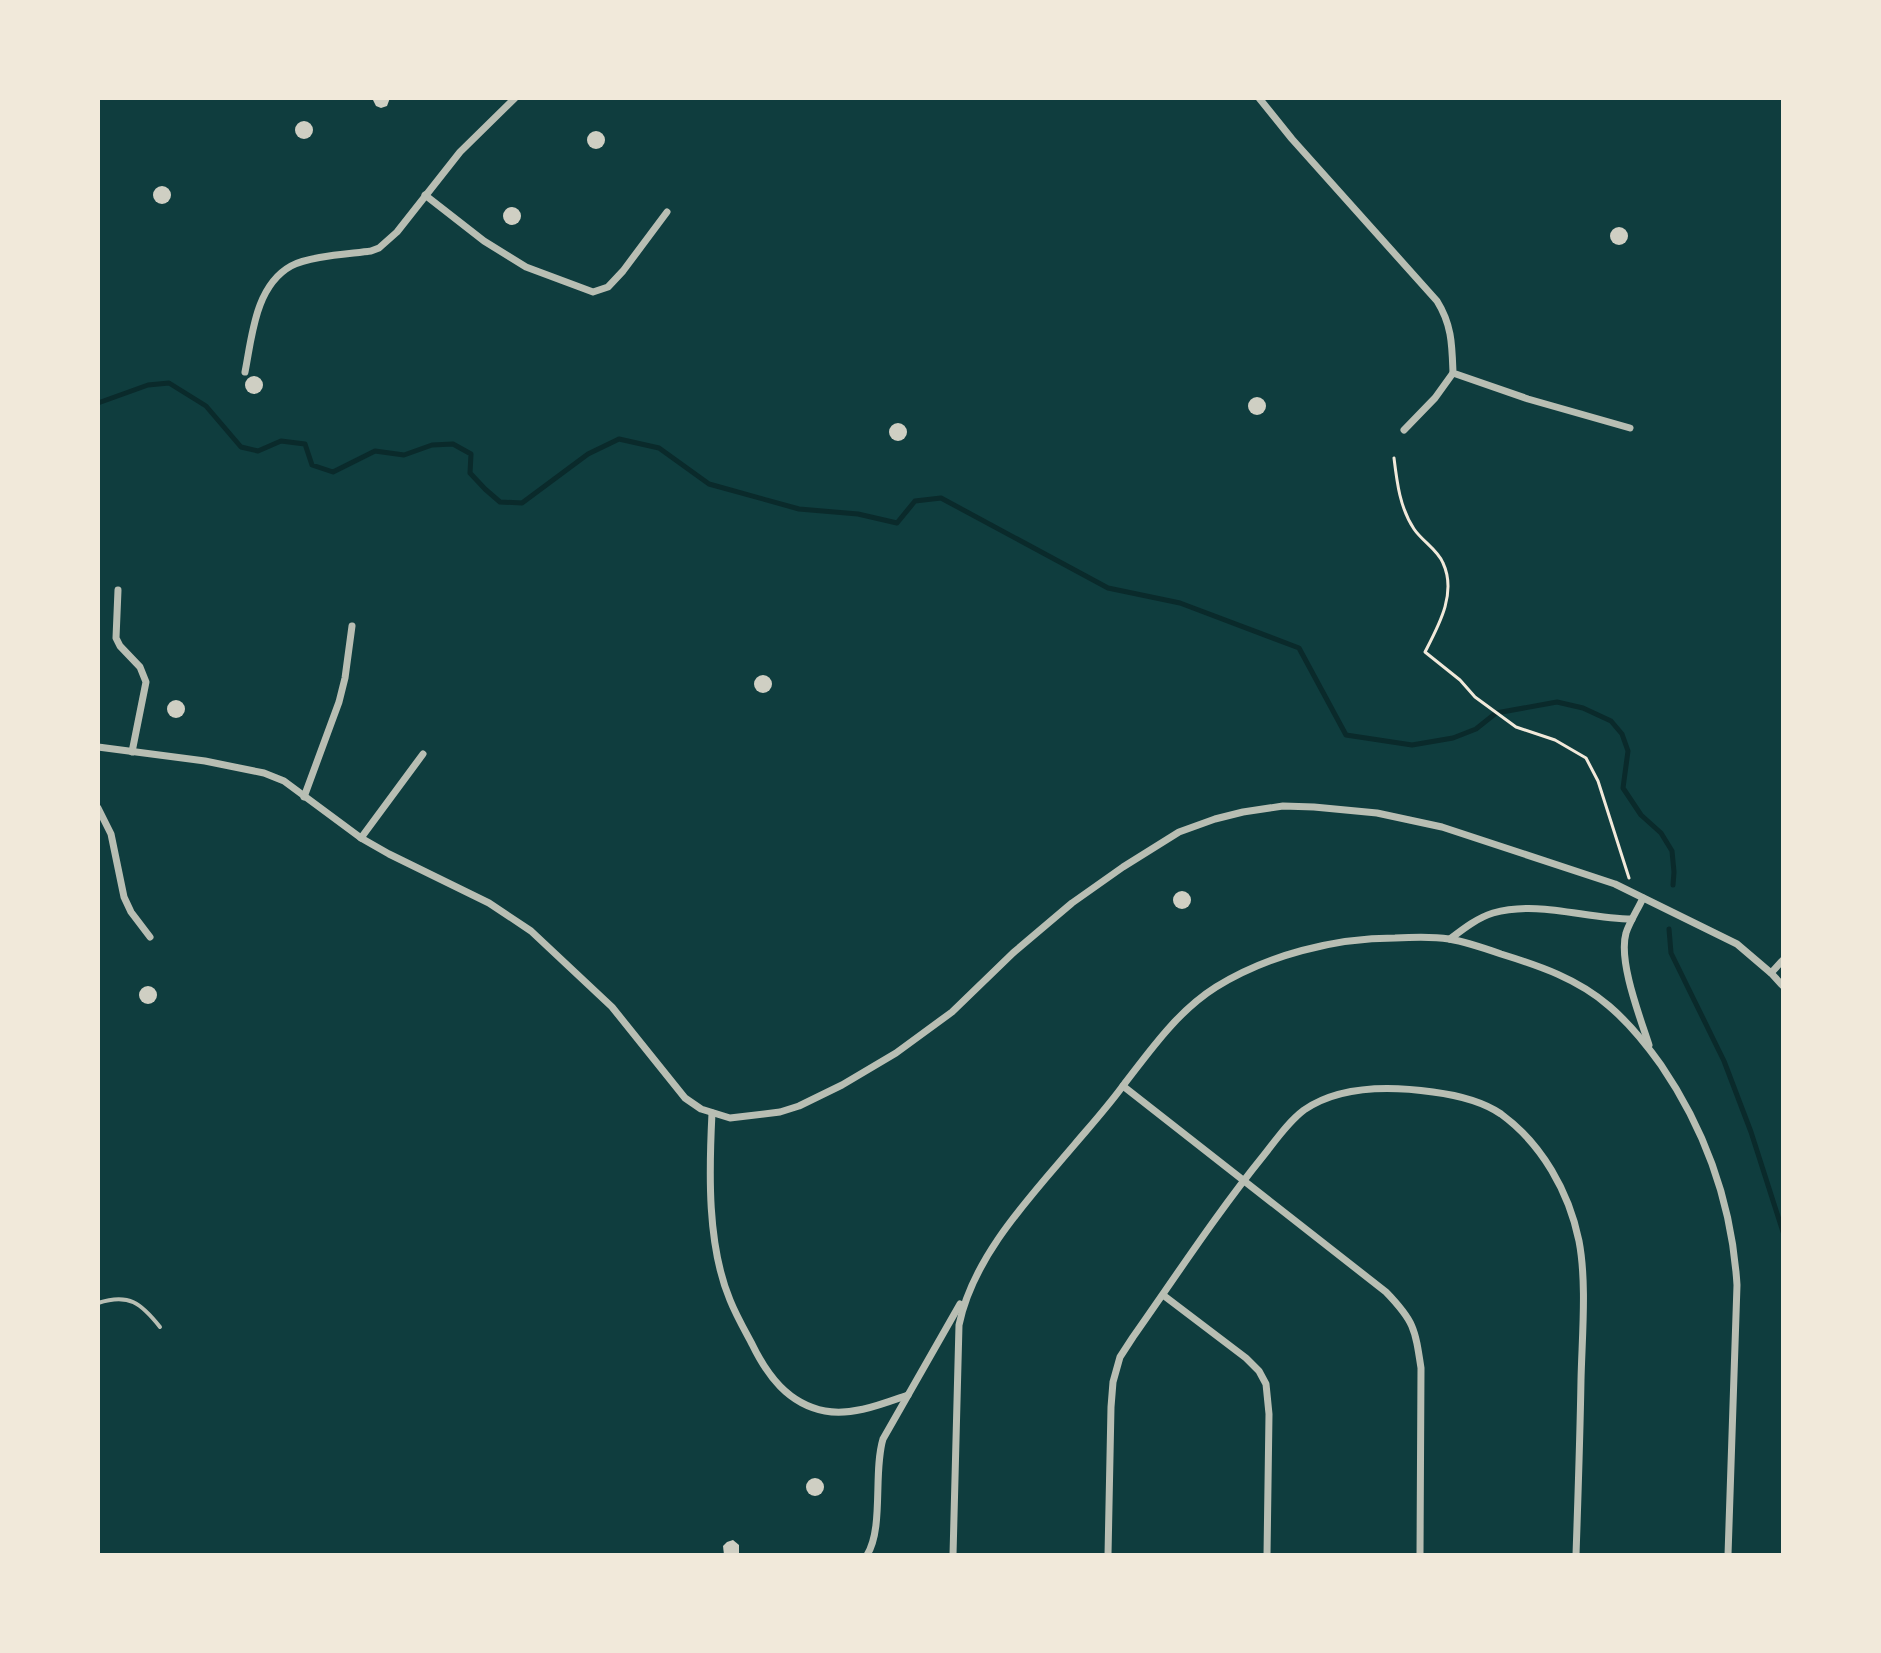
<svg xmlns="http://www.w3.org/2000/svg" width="1881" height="1653" viewBox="0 0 1881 1653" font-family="'Golos Text',sans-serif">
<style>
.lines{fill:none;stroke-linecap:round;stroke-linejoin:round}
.stream{stroke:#0a2a2b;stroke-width:5}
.building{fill:#cfcfc3}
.path{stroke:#f1e9da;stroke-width:3}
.service{stroke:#b8beb3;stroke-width:4}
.minor{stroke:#b8beb3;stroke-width:7}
</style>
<rect width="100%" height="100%" fill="#0f3d3e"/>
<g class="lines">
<g class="stream">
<polyline points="98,403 148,385 169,383 206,406 241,447 258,451 281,441 305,444 312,465 333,472 375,451 404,455 432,445 453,444 471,454 470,473 485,489 500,502 522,503 588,454 619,439 659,448 709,484 799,509 858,514 897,523 915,501 941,498 1108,588 1180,603 1299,648 1346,735 1412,745 1453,738 1476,729 1496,713 1557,702 1583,708 1611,721 1622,734 1628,751 1623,788 1641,815 1661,833 1672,851 1674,872 1673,885"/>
<polyline points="1669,929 1671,953 1724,1061 1751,1132 1783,1232"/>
</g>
</g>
<g class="building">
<polygon points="372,98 390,98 387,106 381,108 376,106"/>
<circle cx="304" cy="130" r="9"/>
<circle cx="596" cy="140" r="9"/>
<circle cx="162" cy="195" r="9"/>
<circle cx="512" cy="216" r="9"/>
<circle cx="1619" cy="236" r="9"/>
<circle cx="254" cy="385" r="9"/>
<circle cx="1257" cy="406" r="9"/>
<circle cx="898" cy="432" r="9"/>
<circle cx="763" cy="684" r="9"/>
<circle cx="176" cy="709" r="9"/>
<circle cx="1182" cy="900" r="9"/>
<circle cx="148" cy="995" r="9"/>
<circle cx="815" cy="1487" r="9"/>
<polygon points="733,1540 739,1545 739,1554 724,1555 723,1546 727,1542"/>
</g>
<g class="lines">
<path class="path" d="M1394,458c3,25 6,50 20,71 8,12 24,21 29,34 14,30 -4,62 -18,89l35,28 15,17 41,30 39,13 31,18 12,23 31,97"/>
<path class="service" d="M98,1303c31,-10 43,0 62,24"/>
<g class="minor">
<path d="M1259,98l33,41 145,162c15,24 15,44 16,72l75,26 102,29"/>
<polyline points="425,195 484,241 526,267 593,292 608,287 623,271 667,212"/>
<path d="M245,372c7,-35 10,-86 46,-106 18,-10 59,-12 80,-15l8,-3 18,-16 63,-80 55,-54"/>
<polyline points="1404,430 1435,398 1453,373"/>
<polyline points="118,590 116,638 120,646 140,667 146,682 132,752"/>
<polyline points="98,747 205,761 264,773 284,781 361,838 389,854 489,903 531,931 612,1007 685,1098 701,1109 730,1118 780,1112 799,1106 842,1085 896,1053 952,1012 1013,953 1072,903 1123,867 1179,832 1215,819 1243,812 1283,806 1314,807 1377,813 1442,827 1615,884 1737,944 1771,973 1783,986"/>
<polyline points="304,797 339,702 345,678 352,626"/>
<polyline points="98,808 111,834 124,897 131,912 150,937"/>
<polyline points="361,838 423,754"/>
<path d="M1643,898c-5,11 -13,23 -17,35 -8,28 14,84 23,112"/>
<path d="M1450,939c13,-10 27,-21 43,-26 46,-13 93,6 139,6"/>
<polyline points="1771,973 1783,960"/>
<path d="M1123,1086l263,206c28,29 29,36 35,76l-1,187"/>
<path d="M712,1113c-3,59 -5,132 18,187 6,15 14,29 22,44 15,31 36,60 73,67 28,5 57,-7 83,-16"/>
<polyline points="1163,1295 1246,1358 1259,1371 1266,1384 1269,1414 1267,1555"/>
<path d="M867,1555c17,-27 6,-83 16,-116l77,-135"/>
<path d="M953,1555l6,-230c14,-69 72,-129 116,-181 17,-20 35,-40 50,-61 27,-35 53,-72 91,-96 52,-32 118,-49 179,-49 18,-1 36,-2 54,1 18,3 35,9 52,15 39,12 77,25 108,52 20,17 37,38 52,59 45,66 71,140 76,220l-9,270"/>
<path d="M1108,1555l3,-148 2,-25 7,-25 13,-20c43,-61 84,-124 131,-182 12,-15 24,-33 40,-45 36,-25 87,-24 129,-18 23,3 49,9 68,22 41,30 68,78 78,127 8,42 3,95 2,139 -1,58 -3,117 -5,175"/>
</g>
</g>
<rect width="1881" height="1653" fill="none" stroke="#f1e9da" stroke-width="200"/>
</svg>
